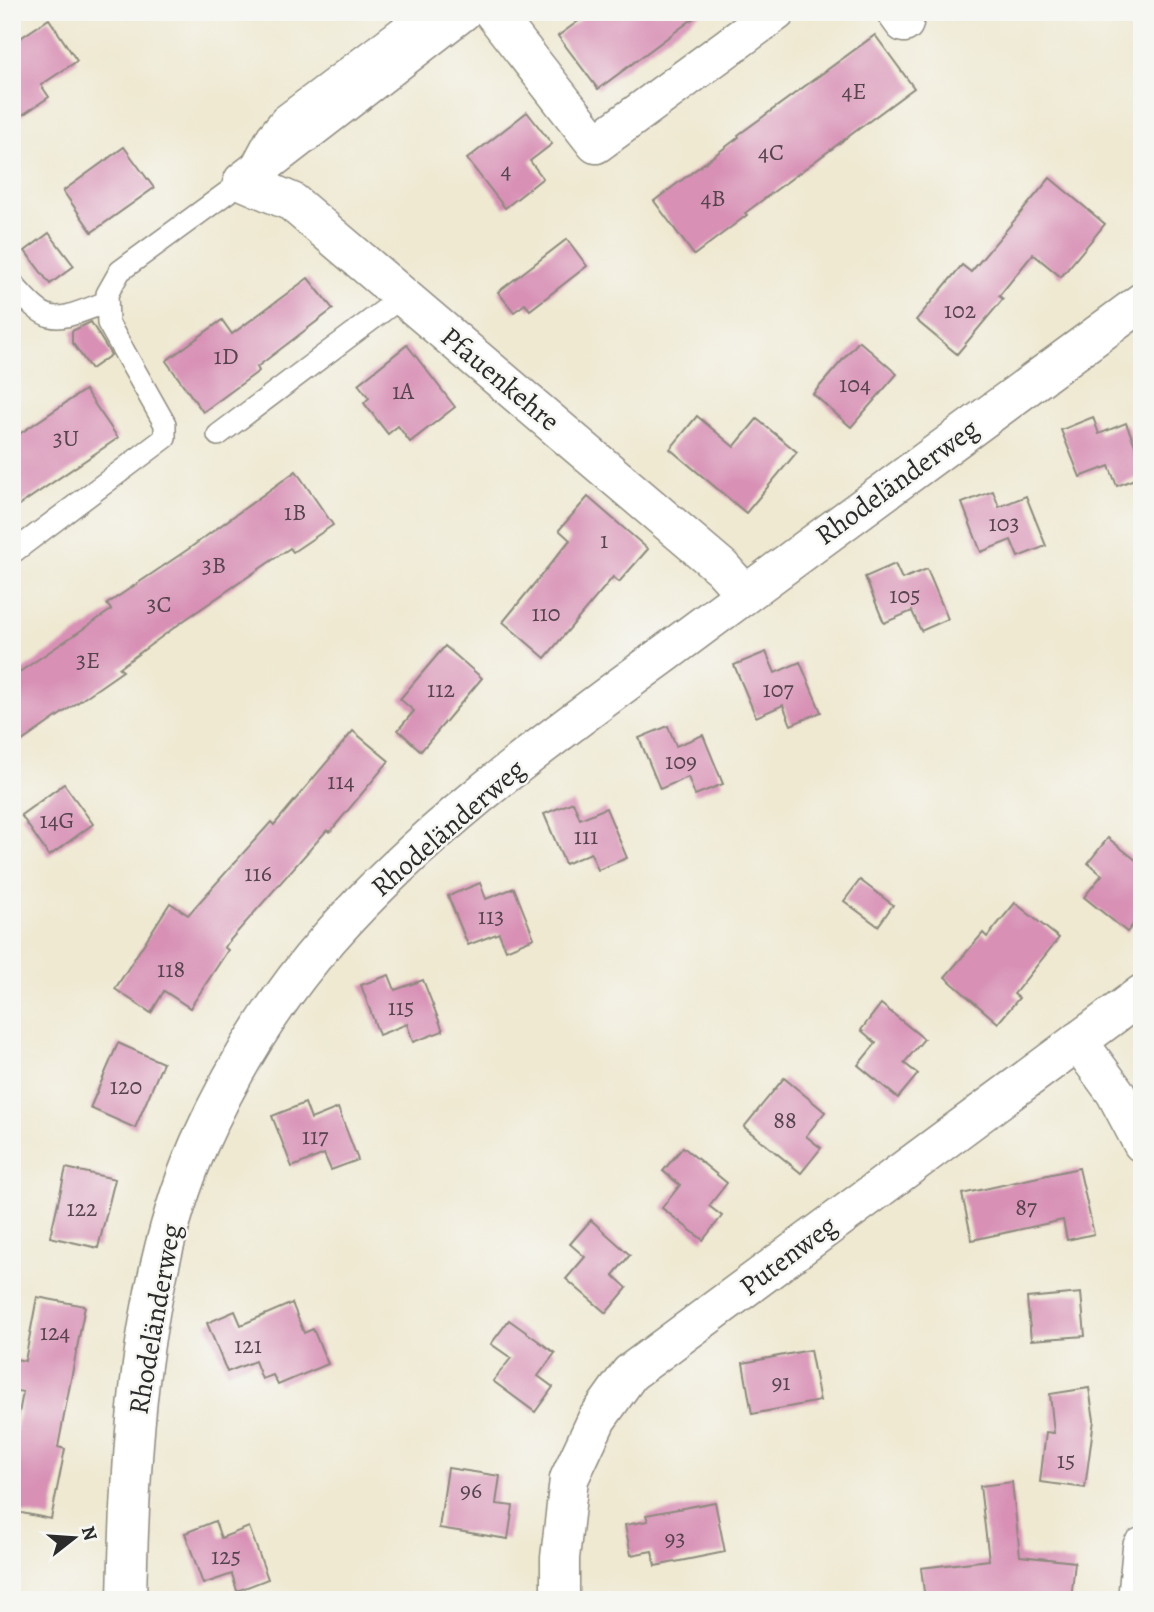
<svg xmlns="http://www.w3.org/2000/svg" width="1154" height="1612" viewBox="0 0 1154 1612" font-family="Alegreya,serif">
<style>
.building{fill:#d890b5}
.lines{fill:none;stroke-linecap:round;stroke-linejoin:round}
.service-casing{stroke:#8d8a7e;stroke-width:24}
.minor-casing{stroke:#8d8a7e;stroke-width:41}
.service{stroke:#fff;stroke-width:21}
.minor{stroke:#fff;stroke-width:38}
.labels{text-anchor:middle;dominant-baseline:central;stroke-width:5;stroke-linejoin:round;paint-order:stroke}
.number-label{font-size:24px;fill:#56444e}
.street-label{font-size:28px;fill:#2b2b2b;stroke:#f6f6f2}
</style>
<rect width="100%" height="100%" fill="#f6f6f2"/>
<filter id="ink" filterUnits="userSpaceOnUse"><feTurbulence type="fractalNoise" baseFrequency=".0143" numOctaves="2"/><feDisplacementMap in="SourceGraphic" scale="14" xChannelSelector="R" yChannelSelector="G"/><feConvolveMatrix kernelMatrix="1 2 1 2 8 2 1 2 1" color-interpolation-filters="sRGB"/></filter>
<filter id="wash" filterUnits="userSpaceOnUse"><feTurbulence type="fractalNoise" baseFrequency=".00686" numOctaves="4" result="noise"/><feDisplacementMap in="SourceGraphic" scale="28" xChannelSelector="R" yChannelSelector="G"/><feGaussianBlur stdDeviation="1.57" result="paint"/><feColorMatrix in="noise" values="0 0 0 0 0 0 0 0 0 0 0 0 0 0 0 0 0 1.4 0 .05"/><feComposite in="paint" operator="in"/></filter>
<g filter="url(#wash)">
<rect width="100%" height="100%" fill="#efe9d2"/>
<g id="blocks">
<g class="building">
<polygon points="591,12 702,12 598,89 558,36"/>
<polygon points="49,19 77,61 41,85 49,97 12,122 12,42 13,43"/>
<polygon points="875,35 914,88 745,213 747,215 694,255 654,201 739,137 738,135"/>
<polygon points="527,112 552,144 530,161 543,178 505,208 467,159"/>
<polygon points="124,147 154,188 92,232 63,191"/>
<polygon points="1050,178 1105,224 1061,277 1033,254 999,296 1003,299 957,354 916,320 962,265 971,272"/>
<polygon points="49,233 74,266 50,284 25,251"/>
<polygon points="567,239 587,266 530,310 525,304 514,312 498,292"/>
<polygon points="308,278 333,309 257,367 259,371 203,412 166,361 222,320 232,334"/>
<polygon points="91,322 111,355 91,369 72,342 72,331"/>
<polygon points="859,341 897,374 851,427 813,394"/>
<polygon points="407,345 455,407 410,442 398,426 388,434 364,403 369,398 358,384"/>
<polygon points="85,390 118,438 12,510 12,439"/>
<polygon points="697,416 734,447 757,419 797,452 746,513 670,449"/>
<polygon points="1093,417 1099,434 1126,423 1142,462 1142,476 1117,486 1109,466 1080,477 1061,430"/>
<polygon points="296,471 333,525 293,552 290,548 186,619 119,668 123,671 12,748 12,677 111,610 107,604 187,550"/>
<polygon points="993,491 999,507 1026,496 1046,546 1018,557 1011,540 981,552 962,503"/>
<polygon points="588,497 648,549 619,582 613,577 545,658 503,622 570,540 559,530"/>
<polygon points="895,564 902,579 927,569 948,619 921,631 912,611 884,623 865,577"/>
<polygon points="445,646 482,678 421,751 398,730 414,711 400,699"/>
<polygon points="766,652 775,673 800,662 821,712 791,725 783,705 756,717 734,665"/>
<polygon points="668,726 676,746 703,735 723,784 695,795 688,777 660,789 639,738"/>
<polygon points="353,731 389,761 330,832 327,830 224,947 228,950 190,1008 164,991 151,1013 115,989 170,903 188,915 271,822 274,825"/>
<polygon points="64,784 93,824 49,856 21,815"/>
<polygon points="573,802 580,819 606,808 627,858 598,870 591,853 565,864 544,814"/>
<polygon points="1108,838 1142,865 1142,913 1127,932 1084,897 1102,875 1088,863"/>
<polygon points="860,880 893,905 878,926 844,901"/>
<polygon points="480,883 486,899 514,888 534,938 506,950 499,933 468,945 448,896"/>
<polygon points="1015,903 1059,938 1014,994 1019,998 998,1023 945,977 983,933 987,937"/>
<polygon points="389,975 395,990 423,980 443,1031 413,1042 407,1024 379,1035 361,985"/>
<polygon points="881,1004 924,1039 904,1063 918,1074 898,1098 858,1065 876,1043 861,1030"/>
<polygon points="118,1043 163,1063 135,1128 90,1108"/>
<polygon points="784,1078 825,1112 806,1136 821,1148 801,1173 744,1127"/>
<polygon points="305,1103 311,1119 338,1108 358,1160 331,1170 324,1154 292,1167 272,1116"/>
<polygon points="683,1147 727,1183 709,1206 722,1216 703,1240 662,1208 680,1185 663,1171"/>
<polygon points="66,1168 115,1179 98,1248 50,1237"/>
<polygon points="1079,1168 1094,1234 1067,1240 1063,1220 972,1240 962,1194"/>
<polygon points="591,1220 630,1255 613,1275 627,1288 606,1313 566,1279 585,1257 570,1244"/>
<polygon points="1081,1293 1085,1336 1031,1340 1027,1298"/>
<polygon points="37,1297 85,1306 58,1447 65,1449 51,1519 12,1511 12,1451 23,1392 12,1390 12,1358 25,1361"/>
<polygon points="292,1303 304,1333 313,1329 328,1364 278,1385 273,1375 262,1379 255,1361 227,1372 207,1323 235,1311 241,1325"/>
<polygon points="509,1320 555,1353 538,1376 553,1387 535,1412 493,1381 511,1358 491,1344"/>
<polygon points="810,1350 820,1401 752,1414 743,1363"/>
<polygon points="1089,1388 1094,1420 1085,1488 1040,1482 1046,1432 1054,1433 1050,1394"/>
<polygon points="448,1468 500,1476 496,1504 513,1506 508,1539 439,1528"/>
<polygon points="1012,1482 1020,1556 1075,1562 1071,1600 925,1600 921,1568 989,1560 980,1486"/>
<polygon points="715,1502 725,1552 655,1566 652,1551 631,1555 625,1525 648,1521 646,1515"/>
<polygon points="215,1521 221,1538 249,1527 268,1579 237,1591 232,1574 203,1584 185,1533"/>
</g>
</g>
</g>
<g filter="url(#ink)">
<use href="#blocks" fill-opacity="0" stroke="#8d8a7e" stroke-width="2"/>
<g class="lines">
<g class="service-casing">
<g id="service">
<path d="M12,283c39,46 42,38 95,19"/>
<polyline points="218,435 391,305 400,293"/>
<polyline points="12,553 165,438 165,424 108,323 107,294 120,271 243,181 268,134 282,117 421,12"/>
</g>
</g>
<g class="minor-casing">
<g id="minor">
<polyline points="462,12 243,181 292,202 722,568 745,594"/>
<polyline points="493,12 596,144 776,12"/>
<polyline points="896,12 904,23"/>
<polyline points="1078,1041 1115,1092 1142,1143"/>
<path d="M127,1600c3,-149 12,-318 72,-456 33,-74 77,-146 130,-206 108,-123 246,-217 376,-314 145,-108 291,-215 437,-322"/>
<polyline points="560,1600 560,1558 569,1479 597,1419 630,1373 1142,994"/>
<polyline points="1137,1600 1142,1547"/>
</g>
</g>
<use href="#service" class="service"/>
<use href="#minor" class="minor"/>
</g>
</g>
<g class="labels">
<g class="number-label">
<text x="854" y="91">4E</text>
<text x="771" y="152">4C</text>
<text x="506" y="170">4</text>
<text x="713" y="198">4B</text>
<text x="960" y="310">102</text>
<text x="226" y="356">1D</text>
<text x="855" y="384">104</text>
<text x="403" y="391">1A</text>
<text x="66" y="438">3U</text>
<text x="295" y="512">1B</text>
<text x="1004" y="523">103</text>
<text x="604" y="540">1</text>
<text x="214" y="565">3B</text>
<text x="905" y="595">105</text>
<text x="159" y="604">3C</text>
<text x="546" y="613">110</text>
<text x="88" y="660">3E</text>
<text x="441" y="689">112</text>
<text x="778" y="689">107</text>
<text x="681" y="761">109</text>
<text x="341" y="781">114</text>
<text x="57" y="820">14G</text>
<text x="586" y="836">111</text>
<text x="258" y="873">116</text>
<text x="491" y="916">113</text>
<text x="171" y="969">118</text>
<text x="401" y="1007">115</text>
<text x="126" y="1086">120</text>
<text x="785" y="1120">88</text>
<text x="315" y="1136">117</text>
<text x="1026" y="1207">87</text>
<text x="82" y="1208">122</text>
<text x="55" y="1332">124</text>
<text x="248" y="1345">121</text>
<text x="781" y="1382">91</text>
<text x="1066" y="1460">15</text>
<text x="471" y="1490">96</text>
<text x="675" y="1538">93</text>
<text x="226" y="1556">125</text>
</g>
<g class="street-label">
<text transform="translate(500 379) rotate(40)">Pfauenkehre</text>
<text transform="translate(897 482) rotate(-36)">Rhodeländerweg</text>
<text transform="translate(448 828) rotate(-41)">Rhodeländerweg</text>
<text transform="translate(788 1256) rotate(-37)">Putenweg</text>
<text transform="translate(155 1319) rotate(-80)">Rhodeländerweg</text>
</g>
</g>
<rect width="1154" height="1612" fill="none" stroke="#f6f6f2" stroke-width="42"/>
<g transform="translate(74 1538) rotate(73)" stroke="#f6f6f2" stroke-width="5" paint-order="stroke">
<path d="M0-5L12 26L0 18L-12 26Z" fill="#2b2b2b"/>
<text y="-10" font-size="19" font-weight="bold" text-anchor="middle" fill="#2b2b2b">N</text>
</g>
</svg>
